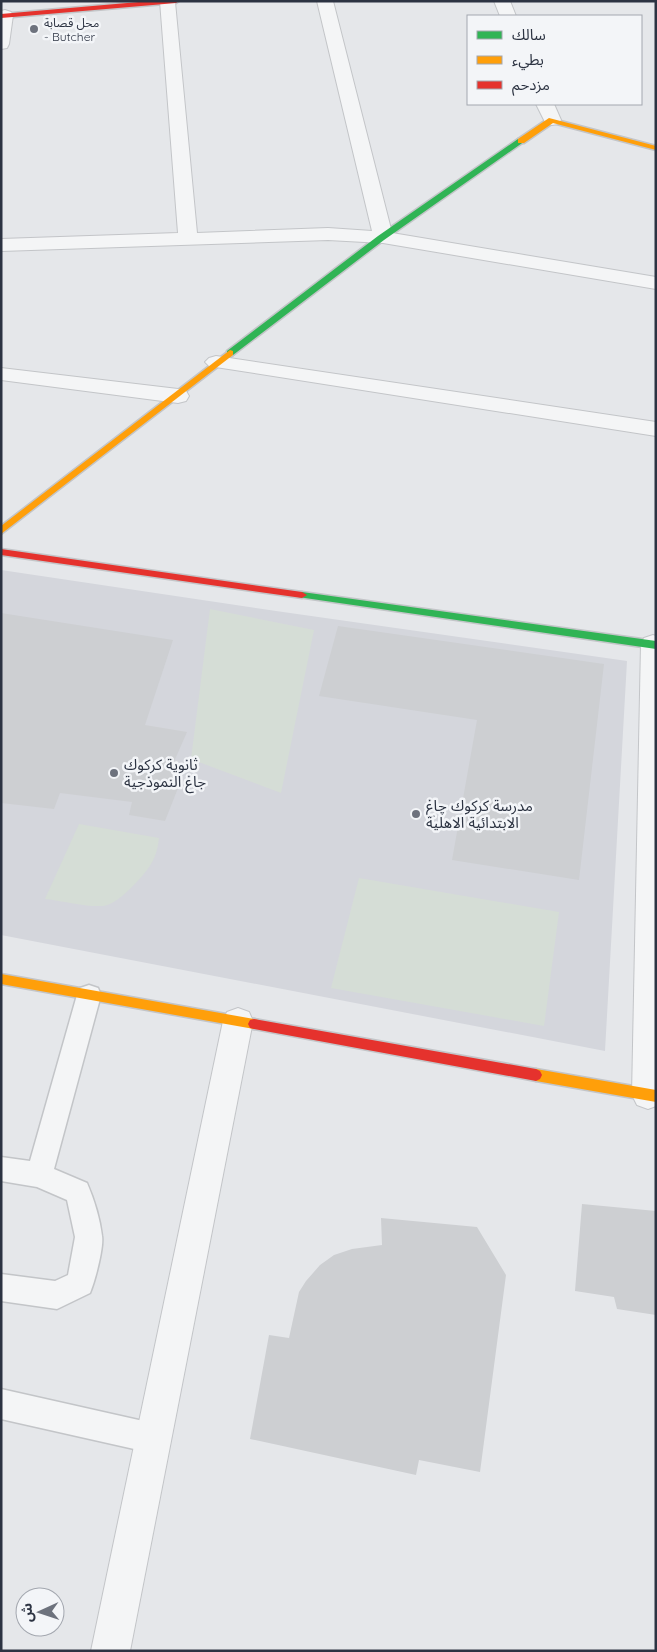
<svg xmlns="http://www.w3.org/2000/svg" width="657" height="1652" viewBox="0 0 657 1652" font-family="Quicksand,'Noto Sans Arabic',sans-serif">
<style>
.built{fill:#d4d6dc}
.green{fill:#d5ddd6}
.building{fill:#cdcfd2}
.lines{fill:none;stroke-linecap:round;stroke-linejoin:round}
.lane-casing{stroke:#c3c5c8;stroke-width:3}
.street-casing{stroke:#c3c5c8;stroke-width:2}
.fast-casing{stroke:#c3c5c8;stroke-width:3}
.slow-casing{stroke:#c3c5c8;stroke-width:3}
.jam-casing{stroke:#c3c5c8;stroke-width:3}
.lane{fill:#f4f5f6;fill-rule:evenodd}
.street{fill:#f4f5f6;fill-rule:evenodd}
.fast{fill:#30b455;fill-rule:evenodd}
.slow{fill:#ff9f0a;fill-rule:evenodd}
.jam{fill:#e5322d;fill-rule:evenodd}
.poi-dot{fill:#6d727d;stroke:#f3f5f8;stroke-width:2}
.labels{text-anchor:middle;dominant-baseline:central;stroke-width:5;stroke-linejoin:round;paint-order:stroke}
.far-poi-label{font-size:12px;fill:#2c3342;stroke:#f3f5f8;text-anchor:start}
.poi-label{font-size:15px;fill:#2c3342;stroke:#f3f5f8;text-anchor:start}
</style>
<rect width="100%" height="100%" fill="#e5e7ea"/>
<polygon class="built" points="1,570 276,611 627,661 605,1051 1,935"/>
<g class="green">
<polygon points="210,609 314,630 281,793 191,759"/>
<path d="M79,824l80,14c-1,9 -3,18 -8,26 -7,12 -34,42 -49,42 -18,1 -38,-5 -57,-7z"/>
<polygon points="359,878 559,912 544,1026 331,988"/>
</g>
<g class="building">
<polygon points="1,613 173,640 145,725 187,732 173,764 186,768 165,821 129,815 132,802 60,793 54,809 1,803"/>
<polygon points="338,626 604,664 579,880 452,860 477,720 319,696"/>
<polygon points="582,1204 656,1211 656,1315 617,1309 614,1297 575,1291"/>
<polygon points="381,1218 477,1227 506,1275 480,1472 419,1460 416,1475 250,1439 269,1335 289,1338 299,1292 306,1281 320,1265 334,1255 352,1249 382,1245"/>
</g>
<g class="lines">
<g class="lane-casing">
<g id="lane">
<path d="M89,985l9,3 3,7 -47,174 33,14c7,16 13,36 15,53 2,11 -7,45 -12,57l-33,16 -56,-8v-27l54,7 13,-6 7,-38 -8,-37 -30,-13 -36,-6v-24l29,4 47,-166 3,-7z"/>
<polygon points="1,1389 152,1423 162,1428 167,1438 162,1448 152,1453 1,1419"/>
</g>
</g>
<g class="street-casing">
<g id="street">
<polygon points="160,1 175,2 197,233 328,228 372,231 317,1 333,1 392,233 656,277 656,289 383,243 328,240 1,251 1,239 178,233"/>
<polygon points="494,1 510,1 516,16 500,16"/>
<polygon points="5,10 11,12 13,15 9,44 7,48 1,49 1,11"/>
<polygon points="536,104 554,104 561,120 558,124 552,125 546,124"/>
<polygon points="216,356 656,422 656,436 209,366 205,362 209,358"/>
<polygon points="1,368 178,389 186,391 189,396 186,401 178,403 1,380"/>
<polygon points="653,635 656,636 656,1106 648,1109 637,1105 632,1095 641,644 644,638"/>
<polygon points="238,1008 249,1012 253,1021 130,1651 91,1651 223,1021 227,1012"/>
</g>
</g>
<g class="fast-casing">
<g id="fast">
<polygon points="518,139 525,141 384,240 233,355 227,355 227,351 378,236"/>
<polygon points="302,592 656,641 656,649 298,597 297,595 298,593"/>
</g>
</g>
<g class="slow-casing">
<g id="slow">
<polygon points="549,118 656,146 656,150 553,123 524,143 518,143 518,139"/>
<polygon points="230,350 233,351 233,355 1,534 1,526"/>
<polygon points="1,974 254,1019 258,1020 260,1024 258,1028 254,1029 1,984"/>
<polygon points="536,1069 656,1090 656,1102 536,1081 532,1079 530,1075 532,1071"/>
</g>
</g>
<g class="jam-casing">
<g id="jam">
<polygon points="150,1 179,1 176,3 1,18 1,14"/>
<polygon points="1,549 302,592 307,595 302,598 1,555"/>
<polygon points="254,1019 536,1069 540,1071 542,1075 540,1079 536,1081 254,1029 250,1028 248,1024 250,1020"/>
</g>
</g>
<use href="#lane" class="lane"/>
<use href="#street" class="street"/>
<use href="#fast" class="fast"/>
<use href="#slow" class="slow"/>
<use href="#jam" class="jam"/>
</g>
<g class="poi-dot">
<circle cx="34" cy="29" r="5"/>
<circle cx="114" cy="773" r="5"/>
<circle cx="416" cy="814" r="5"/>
</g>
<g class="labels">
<g class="far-poi-label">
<text x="44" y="22">محل قصابة<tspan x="44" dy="14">- Butcher</tspan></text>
</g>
<g class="poi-label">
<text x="124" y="764">ثانوية كركوك<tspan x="124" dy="17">جاغ النموذجية</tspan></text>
<text x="426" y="805">مدرسة كركوك چاغ<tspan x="426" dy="17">الابتدائية الاهلية</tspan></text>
</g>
</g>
<rect width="657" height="1652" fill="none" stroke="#2c3342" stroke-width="5"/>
<rect x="467" y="15" width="175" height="90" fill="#f3f5f8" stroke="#a3a7af"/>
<rect x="477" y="31" width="25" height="8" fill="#30b455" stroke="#a3a7af"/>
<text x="512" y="40" font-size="15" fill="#2c3342">سالك</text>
<rect x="477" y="56" width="25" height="8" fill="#ff9f0a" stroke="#a3a7af"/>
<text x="512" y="65" font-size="15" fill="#2c3342">بطيء</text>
<rect x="477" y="81" width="25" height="8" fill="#e5322d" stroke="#a3a7af"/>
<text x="512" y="90" font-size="15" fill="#2c3342">مزدحم</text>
<g transform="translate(40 1612) rotate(267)"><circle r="24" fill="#f3f5f8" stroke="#a3a7af"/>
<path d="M0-4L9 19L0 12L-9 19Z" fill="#6d727d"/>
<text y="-8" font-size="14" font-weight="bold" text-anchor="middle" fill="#2c3342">ش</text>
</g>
</svg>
